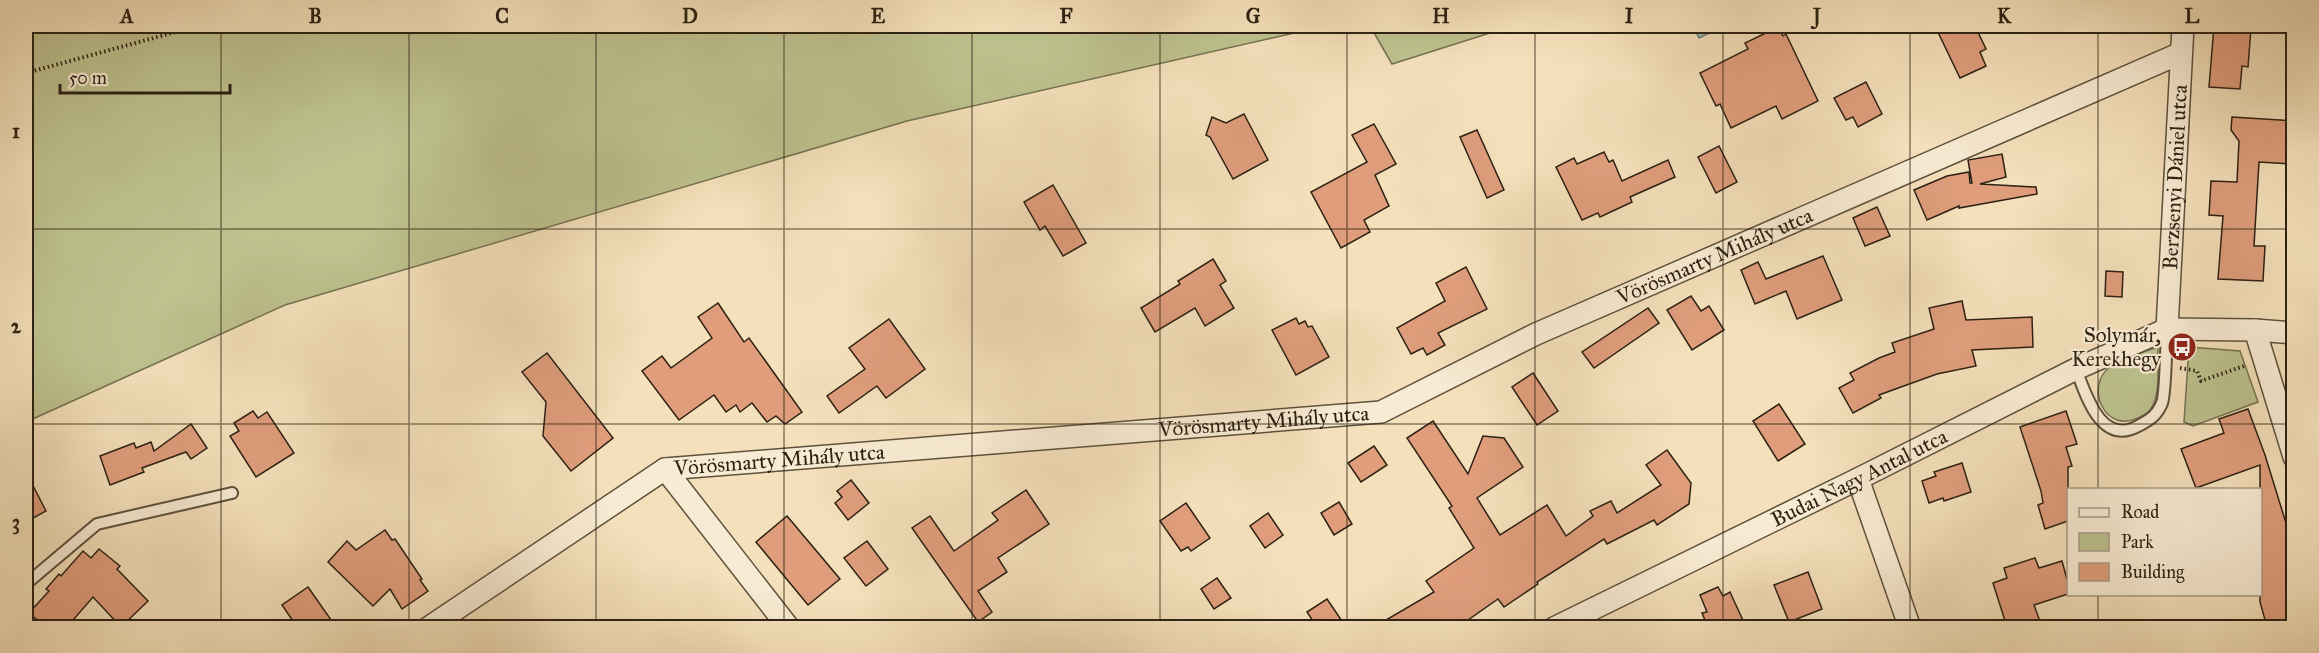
<svg xmlns="http://www.w3.org/2000/svg" width="2319" height="653" viewBox="0 0 2319 653" font-family="'IM FELL Great Primer',serif">
<style>
.green{fill:#bdc28f;stroke:#747251;stroke-width:1.5}
.water{fill:#9cbdb4;stroke:#6f7f74;stroke-width:1.5}
.building{fill:#df9d7c;stroke:#2c2113;stroke-width:1.5}
.lines{fill:none;stroke-linecap:round;stroke-linejoin:round}
.lane-casing{stroke:#5e513d;stroke-width:14}
.street-casing{stroke:#5e513d;stroke-width:24}
.path{stroke:#2c2113;stroke-width:4;stroke-dasharray:1.5 3;stroke-linecap:butt}
.lane{stroke:#f8ebd3;stroke-width:10}
.street{stroke:#f8ebd3;stroke-width:21}
.grid{fill:none;stroke:#2c2113;stroke-width:1.5;stroke-opacity:0.55}
.labels{text-anchor:middle;dominant-baseline:central;stroke-width:4.5;stroke-linejoin:round;paint-order:stroke}
.street-label{font-size:21px;fill:#2c2113;stroke:#f8ebd3}
.poi-label{font-size:21px;fill:#2c2113;stroke:#f8ebd3;text-anchor:end}
.neatline{fill:none;stroke:#2c2113;stroke-width:2}
.grid-label{font-size:20px;text-anchor:middle;font-weight:bold;fill:#2c2113}
</style>
<rect width="100%" height="100%" fill="#f4e0bb"/>
<filter id="stains"><feTurbulence type="fractalNoise" baseFrequency=".00333" numOctaves="4"/><feColorMatrix values="0 0 0 0 .2 0 0 0 0 .09 0 0 0 0 .02 0 0 0 .5 -.17"/></filter>
<radialGradient id="worn" r=".72"><stop offset=".6" stop-color="#630" stop-opacity="0"/><stop offset="1" stop-color="#630" stop-opacity=".3"/></radialGradient>
<g class="green">
<polygon points="26,26 1325,26 907,121 285,305 26,422"/>
<polygon points="1370,26 1512,26 1392,64"/>
<path d="M2158,347c-1,17 3,44 -6,60 -3,6 -8,8 -14,11 -33,16 -55,-32 -27,-52 12,-9 32,-14 47,-19z"/>
<polygon points="2189,347 2240,351 2258,402 2193,426 2184,422"/>
</g>
<polygon class="water" points="1693,26 1714,26 1716,30 1699,38"/>
<g class="building">
<polygon points="1935,26 1975,26 1986,49 1980,52 1986,66 1960,78"/>
<polygon points="2214,26 2251,28 2248,67 2242,66 2240,89 2209,87"/>
<polygon points="1778,27 1783,36 1786,34 1818,101 1782,119 1776,106 1731,128 1720,104 1716,106 1700,73 1748,49 1745,43"/>
<polygon points="1866,82 1882,114 1858,127 1853,117 1846,120 1834,98"/>
<polygon points="1244,114 1268,160 1233,179 1210,137 1206,135 1212,117 1226,123"/>
<polygon points="2232,117 2294,121 2294,164 2259,162 2254,246 2265,246 2263,281 2218,279 2223,216 2209,215 2211,181 2237,182 2239,141 2231,130"/>
<polygon points="1374,124 1396,164 1375,175 1389,206 1364,220 1370,232 1341,248 1311,192 1367,162 1352,135"/>
<polygon points="1477,130 1504,190 1487,198 1460,137"/>
<polygon points="1719,146 1737,182 1716,193 1698,157"/>
<polygon points="1604,152 1609,162 1613,160 1622,181 1668,160 1675,177 1630,197 1632,202 1600,217 1598,213 1582,220 1556,167 1574,158 1577,164"/>
<polygon points="2002,154 2006,177 1980,184 2036,187 2037,194 1959,208 1959,206 1927,220 1914,190 1947,176 1969,172 1970,183 1972,183 1968,160"/>
<polygon points="1053,185 1086,243 1063,256 1045,226 1040,230 1024,202"/>
<polygon points="1877,207 1890,236 1865,246 1853,218"/>
<polygon points="1823,256 1842,300 1797,319 1786,291 1755,304 1741,270 1758,262 1766,279"/>
<polygon points="1213,259 1226,281 1220,285 1234,308 1205,326 1195,308 1155,332 1141,308 1180,284 1178,281"/>
<polygon points="1466,267 1487,309 1438,333 1445,345 1427,355 1423,348 1411,354 1397,328 1445,301 1436,283"/>
<polygon points="2106,271 2123,272 2122,297 2105,296"/>
<polygon points="1691,296 1701,311 1709,306 1724,330 1692,350 1667,310"/>
<polygon points="1962,301 1966,320 2032,317 2033,347 1972,350 1976,366 1937,374 1879,395 1881,398 1853,413 1839,388 1854,380 1850,373 1879,358 1895,352 1892,343 1934,329 1929,308"/>
<polygon points="718,303 744,342 749,338 802,412 785,424 776,416 767,422 752,403 740,412 736,405 726,412 714,395 679,420 642,371 662,356 671,368 712,338 698,317"/>
<polygon points="1648,308 1659,323 1594,368 1582,352"/>
<polygon points="1296,318 1299,324 1305,321 1308,327 1312,326 1329,357 1296,375 1272,330"/>
<polygon points="889,319 925,369 886,398 877,386 839,413 827,396 865,369 849,348"/>
<polygon points="547,353 613,438 571,471 543,436 546,402 522,372"/>
<polygon points="1533,373 1558,411 1537,425 1512,387"/>
<polygon points="1779,404 1805,444 1778,461 1753,421"/>
<polygon points="2248,409 2265,455 2294,549 2294,591 2286,593 2294,627 2267,627 2260,602 2260,465 2196,488 2181,449 2224,433 2219,419"/>
<polygon points="253,411 258,418 267,412 294,453 256,477 230,436 239,431 234,423"/>
<polygon points="2066,411 2077,444 2066,447 2072,466 2068,467 2068,521 2045,529 2038,505 2043,503 2041,491 2020,427"/>
<polygon points="1433,421 1468,474 1483,436 1504,438 1523,467 1477,498 1500,535 1547,505 1566,536 1593,516 1590,511 1611,501 1617,513 1661,485 1646,465 1667,450 1691,483 1689,504 1657,525 1654,520 1607,544 1604,539 1537,582 1538,584 1504,607 1498,599 1458,627 1374,627 1434,592 1426,581 1474,548 1449,508 1452,506 1407,438"/>
<polygon points="191,424 207,448 191,459 186,452 142,468 144,472 110,485 100,456 134,443 136,448 151,442 154,451"/>
<polygon points="1374,446 1387,465 1361,482 1348,463"/>
<polygon points="1962,463 1971,492 1944,501 1943,498 1929,503 1922,481 1936,476 1934,472"/>
<polygon points="26,472 46,511 26,522"/>
<polygon points="851,480 869,503 848,520 835,503 842,497 837,491"/>
<polygon points="1026,490 1049,524 998,558 1007,572 978,591 992,612 978,622 912,528 930,516 954,551 998,520 992,513"/>
<polygon points="1339,502 1352,524 1334,535 1321,513"/>
<polygon points="1186,503 1210,538 1191,551 1188,547 1181,551 1160,521"/>
<polygon points="1268,513 1283,535 1265,548 1250,526"/>
<polygon points="787,516 840,579 808,605 756,542"/>
<polygon points="385,530 392,540 395,539 422,579 420,580 428,591 402,609 390,589 373,606 328,562 347,541 356,550"/>
<polygon points="867,541 888,569 866,586 844,558"/>
<polygon points="99,549 120,566 117,569 148,601 121,627 93,597 67,627 46,627 29,613 49,591 46,589 59,574 61,576 83,551 91,558"/>
<polygon points="2035,558 2039,568 2062,561 2068,583 2068,594 2034,605 2042,627 2007,627 1993,583 2007,578 2004,568"/>
<polygon points="1808,572 1822,609 1789,622 1774,585"/>
<polygon points="1217,578 1231,598 1214,609 1201,589"/>
<polygon points="308,587 336,627 297,627 282,605"/>
<polygon points="1718,587 1723,596 1730,592 1746,627 1708,627 1702,613 1707,612 1700,595"/>
<polygon points="1327,599 1346,627 1317,627 1307,612"/>
</g>
<g class="lines">
<g class="lane-casing">
<g id="lane">
<path d="M2076,369c10,26 25,79 64,56 11,-6 17,-10 22,-22 4,-11 4,-59 5,-74"/>
<polyline points="26,584 97,524 232,493"/>
</g>
</g>
<g class="street-casing">
<g id="street">
<path id="s1" d="M2167,329l16,-303"/>
<polyline points="2255,330 2294,457"/>
<polyline points="665,469 789,628"/>
<polyline points="1858,479 1910,628"/>
<path id="s2" d="M428,628l237,-159 716,-57 155,-78 645,-281"/>
<path id="s3" d="M1554,628l304,-149 218,-110 91,-40 88,1 39,3"/>
</g>
</g>
<g class="path">
<polyline points="26,73 179,31 185,26"/>
<polyline points="2180,368 2197,371 2201,381 2244,366"/>
</g>
<use href="#lane" class="lane"/>
<use href="#street" class="street"/>
</g>
<path class="grid" d="M221,26v602M409,26v602M596,26v602M784,26v602M972,26v602M1160,26v602M1347,26v602M1535,26v602M1723,26v602M1910,26v602M2098,26v464M26,229h2268M26,424h2268M2098,594v34"/>
<defs>
<g id="bus-disc" transform="scale(1.5)"><circle r="9.5" fill="#8f2418" stroke="#f8ebd3"/><path d="M-5-6H5V4H4V6H2V4H-2V6H-4V4H-5ZM-3.5-4V0h7V-4ZM-3.5 1.2v1.5H-2V1.2ZM2 1.2v1.5H3.5V1.2Z" fill="#fff"/></g>
</defs>
<g fill-rule="evenodd">
<use href="#bus-disc" x="2182" y="347"/>
</g>
<g class="labels">
<g class="street-label">
<text stroke="none"><textPath href="#s1" startOffset="152">Berzsenyi Dániel utca</textPath></text>
<text stroke="none"><textPath href="#s2" startOffset="1372">Vörösmarty Mihály utca</textPath></text>
<text stroke="none"><textPath href="#s2" startOffset="886">Vörösmarty Mihály utca</textPath></text>
<text stroke="none"><textPath href="#s2" startOffset="400">Vörösmarty Mihály utca</textPath></text>
<text stroke="none"><textPath href="#s3" startOffset="340">Budai Nagy Antal utca</textPath></text>
</g>
<g class="poi-label">
<text x="2161" y="335">Solymár,<tspan x="2161" dy="24">Kerekhegy</tspan></text>
</g>
</g>
<rect width="2319" height="653" fill="none" stroke="#f4e0bb" stroke-width="66"/>
<rect x="2067" y="488" width="195" height="108" fill="#f8ebd3" stroke="#a69a86" stroke-width="1.5"/>
<rect x="2079" y="508" width="30" height="9" fill="#f8ebd3" stroke="#a69a86" stroke-width="1.5"/>
<text x="2121" y="518" font-size="18" fill="#2c2113">Road</text>
<rect x="2079" y="533" width="30" height="18" fill="#bdc28f" stroke="#a69a86" stroke-width="1.5"/>
<text x="2121" y="548" font-size="18" fill="#2c2113">Park</text>
<rect x="2079" y="563" width="30" height="18" fill="#df9d7c" stroke="#a69a86" stroke-width="1.5"/>
<text x="2121" y="578" font-size="18" fill="#2c2113">Building</text>
<path d="M60 84v9h170v-9" fill="none" stroke="#2c2113" stroke-width="3"/>
<text x="69" y="84" font-size="18" fill="#2c2113" stroke="#f8ebd3" stroke-width="4.5" paint-order="stroke">50 m</text>
<rect x="33" y="33" width="2253" height="587" class="neatline"/>
<g class="grid-label">
<text x="127" y="23">A</text>
<text x="315" y="23">B</text>
<text x="502" y="23">C</text>
<text x="690" y="23">D</text>
<text x="878" y="23">E</text>
<text x="1066" y="23">F</text>
<text x="1253" y="23">G</text>
<text x="1441" y="23">H</text>
<text x="1629" y="23">I</text>
<text x="1817" y="23">J</text>
<text x="2004" y="23">K</text>
<text x="2192" y="23">L</text>
<text x="16" y="138">1</text>
<text x="16" y="333">2</text>
<text x="16" y="529">3</text>
</g>
<rect width="100%" height="100%" filter="url(#stains)"/>
<rect width="100%" height="100%" fill="url(#worn)"/>
</svg>
